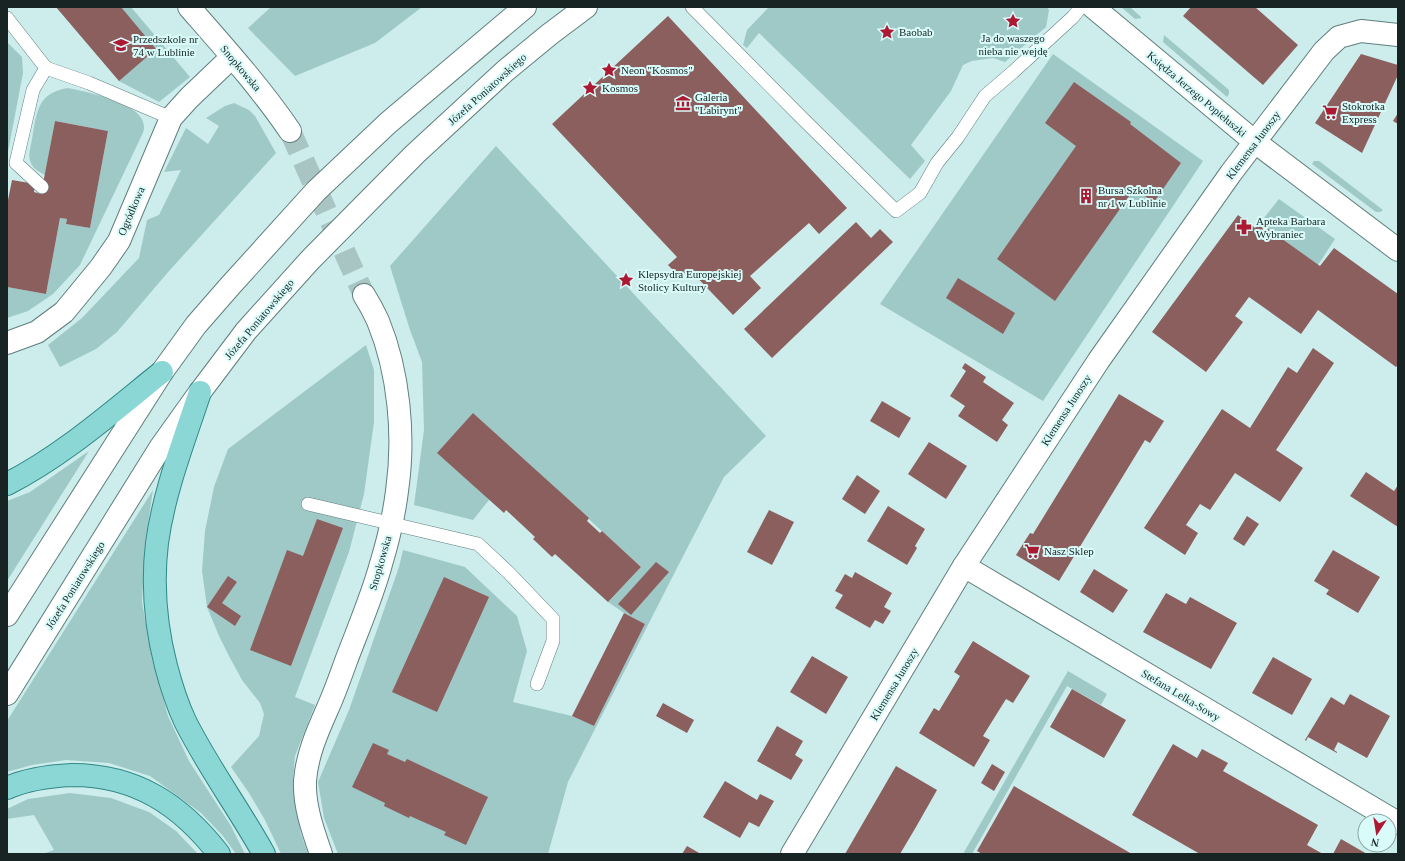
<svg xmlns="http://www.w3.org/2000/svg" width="1405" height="861" viewBox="0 0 1405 861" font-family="'Times New Roman',serif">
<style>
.green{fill:#9fc9c7}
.building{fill:#8c5f5f}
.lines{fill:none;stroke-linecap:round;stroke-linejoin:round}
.street-tunnel{stroke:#a8c5c4;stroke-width:22;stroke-dasharray:22 11;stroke-linecap:butt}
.lane-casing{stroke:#607f7d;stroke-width:14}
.street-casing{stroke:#607f7d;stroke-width:24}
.secondary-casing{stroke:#607f7d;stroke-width:24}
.primary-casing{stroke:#308785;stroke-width:24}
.lane{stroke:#fff;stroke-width:13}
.street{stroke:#fff;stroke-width:22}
.secondary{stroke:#fff;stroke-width:22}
.primary{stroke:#8bd7d5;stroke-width:22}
.labels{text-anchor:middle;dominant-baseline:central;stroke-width:4;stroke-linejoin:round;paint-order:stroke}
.poi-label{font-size:11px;fill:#182424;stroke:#d9fbf9;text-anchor:start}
.street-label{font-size:11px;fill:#182424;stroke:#d9fbf9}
</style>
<rect width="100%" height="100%" fill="#ccedec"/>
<g class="green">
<polygon points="56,7 131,7 190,77 159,102 119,81"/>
<polygon points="271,7 422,7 375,43 295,76 248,28"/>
<polygon points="769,7 1047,7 1049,10 1046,27 1005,62 993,58 972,61 963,65 951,91 911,145 925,161 910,179 759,33 747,48 743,45 747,30"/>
<polygon points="1121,7 1130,7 1142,18 1135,19"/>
<polygon points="1164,35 1229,90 1229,94 1227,97 1163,42"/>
<polygon points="7,42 22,57 23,73 7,157"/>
<polygon points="1053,54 1203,161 1043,401 880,304"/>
<path d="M68,88c18,4 78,15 76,40 0,3 -2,7 -3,9l-61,128 -27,29 -25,17 -21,7v-31l39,7 14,-76 7,1 -1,5 24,4 18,-97 -53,-10 -10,54c-5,-3 -12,-6 -14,-12 -4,-8 0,-16 1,-24 5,-27 5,-46 36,-51z"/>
<polygon points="234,103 249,110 255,116 276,153 169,271 117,332 96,349 60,367 48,345 82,318 139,258 147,220 159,215 181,170 164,172 186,128 208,144 219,126 206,118 225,106"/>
<polygon points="496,146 766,436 724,477 677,568 568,782 548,854 338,854 324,818 318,782 349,710 399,567 403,550 465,567 517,616 527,651 513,702 572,716 594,726 645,624 624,613 608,602 641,567 473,413 489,500 473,520 414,505 424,430 422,362 410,330 390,266"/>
<polygon points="1314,161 1319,161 1383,210 1380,212 1376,212 1312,164"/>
<polygon points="1279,199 1335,239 1318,265 1260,223"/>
<polygon points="366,345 374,370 374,422 364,494 349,552 295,697 315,705 295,756 293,780 295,801 301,834 308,854 281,854 265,820 249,793 231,767 259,736 264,714 260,703 242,680 229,656 219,636 207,607 202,571 205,531 214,487 228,449"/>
<polygon points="89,451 7,581 7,501 30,492"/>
<polygon points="153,490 145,544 142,602 152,659 168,716 189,761 231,826 245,854 236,854 223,836 201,813 150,776 109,763 66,760 32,765 7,772 7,721"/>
<polygon points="1068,671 1107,694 1101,705 1067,686 972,854 963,854"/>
<polygon points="70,793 111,798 149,812 176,831 198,854 42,854 54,850 34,815 7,819 7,809 28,799"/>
</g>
<g class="building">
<polygon points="56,7 121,7 156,49 119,81"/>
<polygon points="1191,7 1255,7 1298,45 1263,85 1183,16"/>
<polygon points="668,16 847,208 819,234 809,223 750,276 761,288 733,315 689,269 680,277 668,265 677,257 552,124"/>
<polygon points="1361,54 1398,65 1398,75 1362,153 1315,123"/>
<polygon points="1074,82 1131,122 1130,124 1181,163 1154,202 1134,189 1055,301 997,259 1076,146 1045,123"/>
<polygon points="1398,113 1398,124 1393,121"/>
<polygon points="55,121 108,131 90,228 66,224 67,219 60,218 46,294 7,287 7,205 12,180 35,184 34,192 41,194"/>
<polygon points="1238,215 1255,228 1260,223 1320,266 1334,248 1398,294 1398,365 1396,367 1318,310 1301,334 1249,297 1235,316 1243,322 1206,372 1152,332"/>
<polygon points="856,222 871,238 880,229 893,242 772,358 744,329"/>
<polygon points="958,278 1015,313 1003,334 946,298"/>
<polygon points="1313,348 1334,363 1276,450 1303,468 1280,502 1235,473 1210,510 1200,504 1186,525 1198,533 1185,555 1144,528 1222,409 1250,428 1288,367 1297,373"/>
<polygon points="965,363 986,377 983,382 1014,403 1002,420 1008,425 997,442 958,416 965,406 950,396 966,371 962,368"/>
<polygon points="1119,394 1164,421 1150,443 1145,440 1059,581 1016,555 1030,533 1033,534"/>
<polygon points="882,401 911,418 899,438 870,421"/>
<polygon points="473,413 589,518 587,521 600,533 602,531 641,567 608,602 555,554 552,557 533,539 535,537 506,510 504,513 437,453"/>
<polygon points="929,442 967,466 946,499 908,474"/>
<polygon points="1366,472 1394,491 1398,485 1398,527 1350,496"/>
<polygon points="857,475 880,491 865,514 842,499"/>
<polygon points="888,506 925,529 915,546 917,548 907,565 867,541"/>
<polygon points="769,510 794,522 772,565 747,552"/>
<polygon points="1247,516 1259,524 1244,546 1233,539"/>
<polygon points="317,519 343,528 291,666 250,650 287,550 303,556"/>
<polygon points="1333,550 1380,577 1358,613 1326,594 1329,590 1314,581"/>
<polygon points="656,562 669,572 631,615 618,604"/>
<polygon points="1094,569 1128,590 1113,613 1080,592"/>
<polygon points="855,572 892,593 884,607 891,611 883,624 875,620 870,628 835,608 843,595 835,591 845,574 852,578"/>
<polygon points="228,576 237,582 222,603 241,616 235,626 207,607"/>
<polygon points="444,577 489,597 437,712 392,692"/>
<polygon points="1166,593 1186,604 1190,597 1237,623 1211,669 1143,632"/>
<polygon points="624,613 645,624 594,726 572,716"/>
<polygon points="973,641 1030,676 1013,703 1006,699 983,736 990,740 974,767 919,733 934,708 939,711 960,676 954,672"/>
<polygon points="812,656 848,677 826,714 790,692"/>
<polygon points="1273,657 1312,679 1292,715 1252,693"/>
<polygon points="1072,689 1126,720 1104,758 1050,727"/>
<polygon points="1350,694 1390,716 1367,758 1338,742 1334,750 1337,752 1337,753 1308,737 1306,741 1305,740 1331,697 1344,705"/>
<polygon points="663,703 694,720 687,733 656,716"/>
<polygon points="777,726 803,741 795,755 803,760 791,780 757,761"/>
<polygon points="373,743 389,750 387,754 405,762 407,759 488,797 466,845 444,835 446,832 410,816 409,818 384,806 385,803 352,787"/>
<polygon points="1173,744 1197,758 1202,749 1228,763 1223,771 1318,825 1307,845 1323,854 1200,854 1132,815"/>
<polygon points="992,764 1005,772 994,791 981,783"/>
<polygon points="896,766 937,790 916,827 900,854 845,854"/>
<polygon points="725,781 757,800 760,794 774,801 759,827 749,822 740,838 703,817"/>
<polygon points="1014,786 1132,854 982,854 977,851"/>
<polygon points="1341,839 1367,854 1333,854"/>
<polygon points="687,846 701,854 682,854"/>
</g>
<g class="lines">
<polyline class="street-tunnel" points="290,131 364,295"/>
<g class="lane-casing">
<g id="lane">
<polyline points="692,7 801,117 896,211 920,193 937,163 958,137 985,96 1013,72 1073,17 1081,7"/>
<polyline points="7,18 46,68 89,83 171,118"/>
<polyline points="42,187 16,163 33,90 46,68"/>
<polyline points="308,504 478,544 509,573 553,619 553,641 537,684"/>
</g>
</g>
<g class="street-casing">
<g id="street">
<path d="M189,7c35,40 71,80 101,124"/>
<polyline points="1093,7 1255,142 1398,250"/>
<polyline points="7,343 37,332 64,312 101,267 119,241 171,118 189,98 232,57"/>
<polyline points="964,566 1398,823"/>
<path d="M321,854c-8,-23 -17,-48 -16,-73 2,-28 14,-53 25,-78 6,-14 11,-28 16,-42 12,-32 26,-64 35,-97 7,-23 13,-49 16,-73 8,-55 2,-119 -19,-170 -4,-9 -9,-18 -14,-26"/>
<polyline points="792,854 964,566 1099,360 1231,173 1324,51 1339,37 1361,31 1398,35"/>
</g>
</g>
<g class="secondary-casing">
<g id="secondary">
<polyline points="7,615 162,372 196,325 230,286 316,191 388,123 525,7"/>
<polyline points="7,694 160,448 200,392 246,331 311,259 415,154 505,71 550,34 586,7"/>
</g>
</g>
<g class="primary-casing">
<g id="primary">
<path d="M200,392c-16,49 -36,99 -43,151 -5,41 -1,84 9,123 5,19 11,38 19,55 23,46 54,88 79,133"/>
<path d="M7,484c57,-29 106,-73 155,-112"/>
<path d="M7,788c20,-9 43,-12 65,-13 64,0 109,30 147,79"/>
</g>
</g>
<use href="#lane" class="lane"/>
<use href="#street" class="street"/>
<use href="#secondary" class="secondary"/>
<use href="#primary" class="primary"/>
</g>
<defs>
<g id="sight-bare" transform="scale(1.2)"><path d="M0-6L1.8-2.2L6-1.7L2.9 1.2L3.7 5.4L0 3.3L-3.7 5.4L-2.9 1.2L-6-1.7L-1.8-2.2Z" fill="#ad1933" stroke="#d9fbf9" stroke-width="2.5" paint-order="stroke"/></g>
<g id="school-bare" transform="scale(1.2)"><path d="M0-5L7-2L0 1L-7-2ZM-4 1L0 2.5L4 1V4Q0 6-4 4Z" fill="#ad1933" stroke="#d9fbf9" stroke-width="2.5" paint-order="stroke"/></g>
<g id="museum-bare" transform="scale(1.2)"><path d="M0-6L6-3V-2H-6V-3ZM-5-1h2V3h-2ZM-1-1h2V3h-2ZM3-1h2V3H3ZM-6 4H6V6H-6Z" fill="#ad1933" stroke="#d9fbf9" stroke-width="2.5" paint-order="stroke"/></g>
<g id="supermarket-bare" transform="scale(1.2)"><path d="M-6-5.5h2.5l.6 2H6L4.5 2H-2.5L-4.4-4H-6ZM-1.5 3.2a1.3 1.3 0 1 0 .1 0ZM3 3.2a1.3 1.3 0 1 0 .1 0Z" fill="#ad1933" stroke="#d9fbf9" stroke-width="2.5" paint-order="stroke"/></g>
<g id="building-bare" transform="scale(1.2)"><path d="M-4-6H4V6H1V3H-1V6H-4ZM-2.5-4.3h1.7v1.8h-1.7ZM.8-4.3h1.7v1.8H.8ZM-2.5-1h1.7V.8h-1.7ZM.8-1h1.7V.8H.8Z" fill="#ad1933" stroke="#d9fbf9" stroke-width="2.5" paint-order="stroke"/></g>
<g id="pharmacy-bare" transform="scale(1.2)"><path d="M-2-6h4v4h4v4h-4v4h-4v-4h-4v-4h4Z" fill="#ad1933" stroke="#d9fbf9" stroke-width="2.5" paint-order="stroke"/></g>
</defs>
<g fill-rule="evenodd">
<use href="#sight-bare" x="1013" y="21"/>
<use href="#sight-bare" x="887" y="32"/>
<use href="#school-bare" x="121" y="45"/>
<use href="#sight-bare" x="609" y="70"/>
<use href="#sight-bare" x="590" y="88"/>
<use href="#museum-bare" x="683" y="103"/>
<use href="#supermarket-bare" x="1330" y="112"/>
<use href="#building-bare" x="1086" y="196"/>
<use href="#pharmacy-bare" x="1244" y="227"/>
<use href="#sight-bare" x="626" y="280"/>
<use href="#supermarket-bare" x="1032" y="551"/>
</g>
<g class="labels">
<g class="poi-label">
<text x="899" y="32">Baobab</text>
<text x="1013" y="38" text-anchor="middle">Ja do waszego<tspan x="1013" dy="13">nieba nie wejdę</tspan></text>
<text x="133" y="39">Przedszkole nr<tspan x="133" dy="13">74 w Lublinie</tspan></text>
<text x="621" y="70">Neon "Kosmos"</text>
<text x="602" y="88">Kosmos</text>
<text x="695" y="97">Galeria<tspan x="695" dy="13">"Labirynt"</tspan></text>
<text x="1342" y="106">Stokrotka<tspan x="1342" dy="13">Express</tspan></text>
<text x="1098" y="190">Bursa Szkolna<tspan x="1098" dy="13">nr 1 w Lublinie</tspan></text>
<text x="1256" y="221">Apteka Barbara<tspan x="1256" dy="13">Wybraniec</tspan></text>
<text x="638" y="274">Klepsydra Europejskiej<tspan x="638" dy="13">Stolicy Kultury</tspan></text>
<text x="1044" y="551">Nasz Sklep</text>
</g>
<g class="street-label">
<text transform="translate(241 68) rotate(50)">Snopkowska</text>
<text transform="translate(487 89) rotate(-42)">Józefa Poniatowskiego</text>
<text transform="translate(1197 94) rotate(40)">Księdza Jerzego Popiełuszki</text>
<text transform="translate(1253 145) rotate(-53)">Klemensa Junoszy</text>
<text transform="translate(131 211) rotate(-67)">Ogródkowa</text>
<text transform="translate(259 319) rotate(-50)">Józefa Poniatowskiego</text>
<text transform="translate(1066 410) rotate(-57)">Klemensa Junoszy</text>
<text transform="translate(380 563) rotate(-74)">Snopkowska</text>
<text transform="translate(75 585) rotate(-58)">Józefa Poniatowskiego</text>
<text transform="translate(894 684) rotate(-59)">Klemensa Junoszy</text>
<text transform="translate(1181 695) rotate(31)">Stefana Lelka-Sowy</text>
</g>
</g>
<rect width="1405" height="861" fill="none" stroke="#182424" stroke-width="16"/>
<g transform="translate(1377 833) rotate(192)"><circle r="19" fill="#d9fbf9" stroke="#8ca5a4"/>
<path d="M0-3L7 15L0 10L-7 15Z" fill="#ad1933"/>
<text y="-6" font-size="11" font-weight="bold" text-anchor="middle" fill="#182424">N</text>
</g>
</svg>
